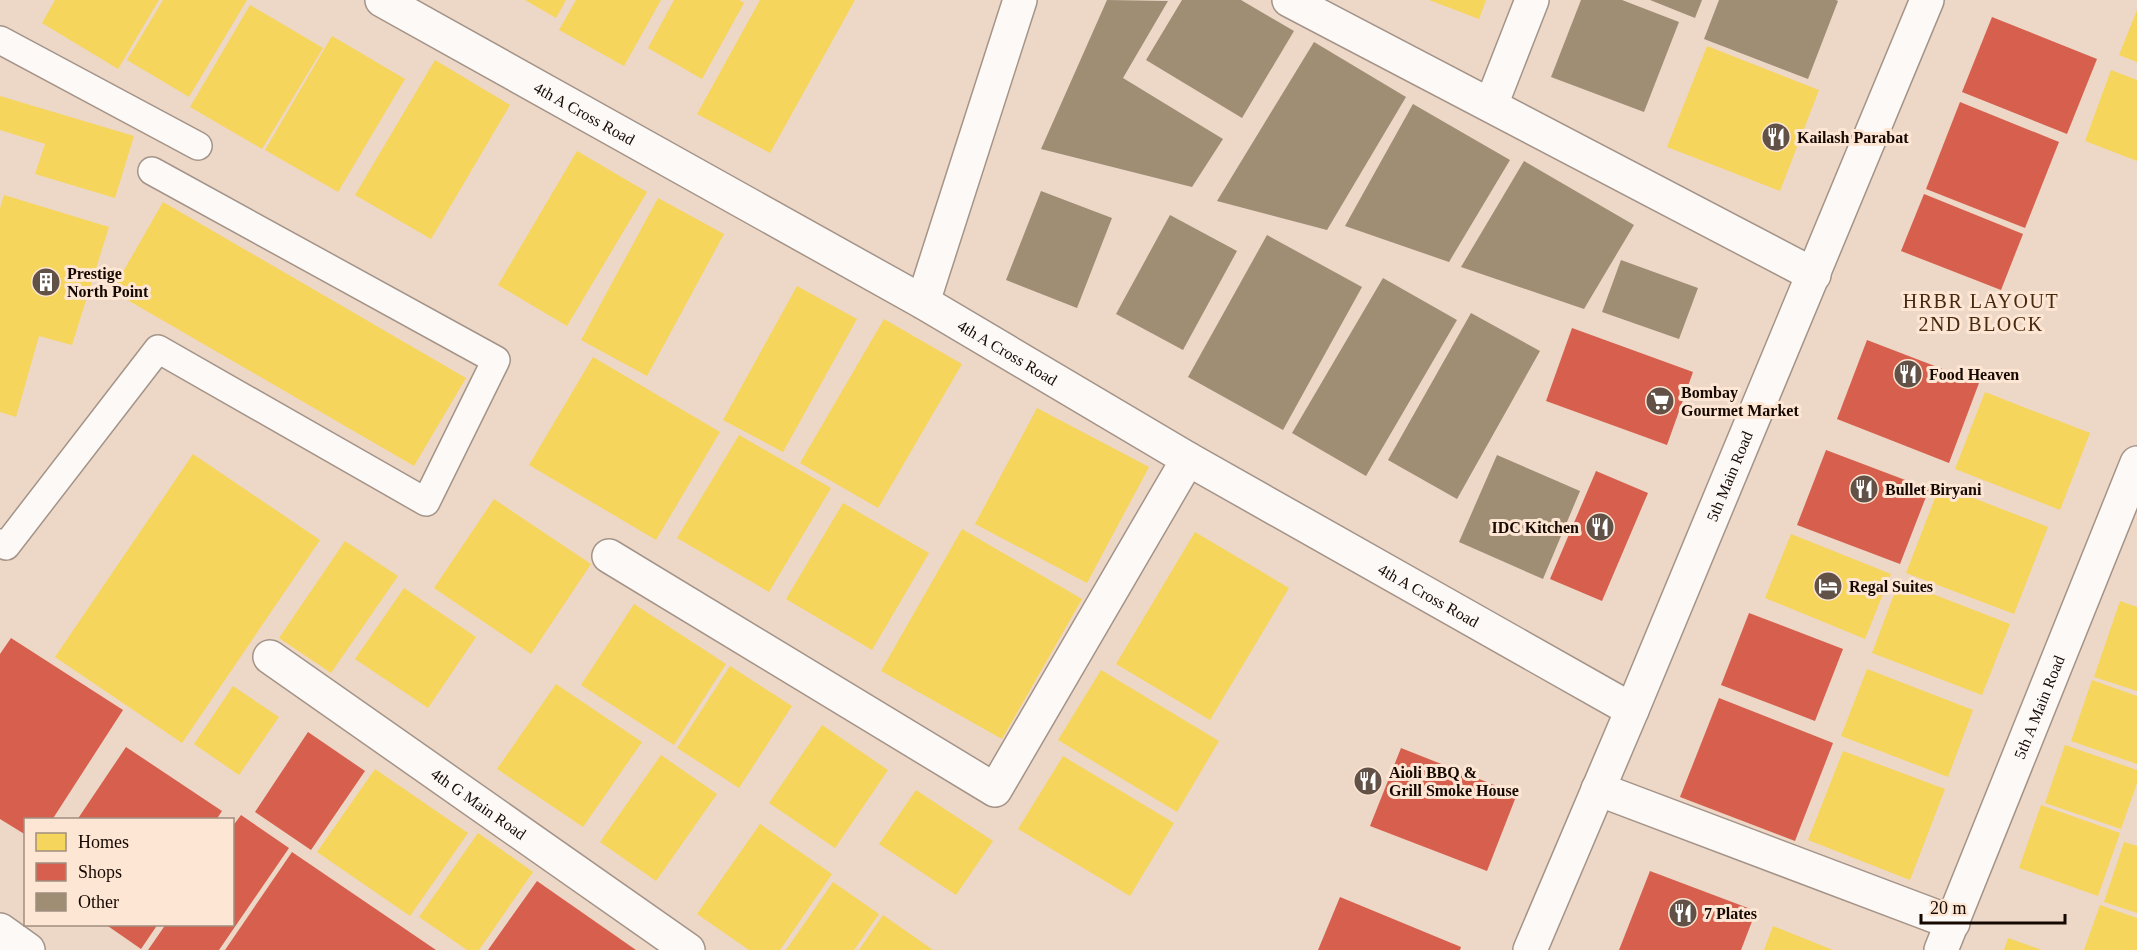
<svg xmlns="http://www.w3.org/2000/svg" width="2137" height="950" viewBox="0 0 2137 950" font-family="Georgia,serif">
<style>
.homes{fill:#f6d55c}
.shops{fill:#d6604d}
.building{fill:#9f8d74}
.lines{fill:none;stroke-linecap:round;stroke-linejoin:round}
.service-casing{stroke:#a49488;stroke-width:30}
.minor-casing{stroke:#a49488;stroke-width:36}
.tertiary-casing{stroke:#a49488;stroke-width:36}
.service{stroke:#fcf9f7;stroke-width:27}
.minor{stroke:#fcf9f7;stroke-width:33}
.tertiary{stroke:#fcf9f7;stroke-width:33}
.labels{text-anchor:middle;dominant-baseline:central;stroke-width:6;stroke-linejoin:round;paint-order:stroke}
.street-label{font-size:16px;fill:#150902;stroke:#fee6d4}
.poi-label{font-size:16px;font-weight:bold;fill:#150902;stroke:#fee6d4;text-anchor:start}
.quarter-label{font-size:20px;letter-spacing:1.5px;fill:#46280e;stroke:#fee6d4}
</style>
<rect width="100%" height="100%" fill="#edd7c7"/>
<g class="homes">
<polygon points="55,0 159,0 118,69 42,23"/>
<polygon points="163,0 247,0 189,97 127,60"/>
<polygon points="525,0 566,0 556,18"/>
<polygon points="576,0 661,0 624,66 559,30"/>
<polygon points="674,0 739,0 744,3 702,79 648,48"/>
<polygon points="760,0 855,0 770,153 697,114"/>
<polygon points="1429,0 1486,0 1479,19"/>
<polygon points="250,5 323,48 262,149 190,107"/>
<polygon points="2137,10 2137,62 2119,55"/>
<polygon points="332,36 405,79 338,192 265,150"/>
<polygon points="1707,46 1819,90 1780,191 1667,147"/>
<polygon points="435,60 510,105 431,239 355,195"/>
<polygon points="2111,70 2137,80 2137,161 2085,141"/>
<polygon points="0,96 134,136 115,198 35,174 45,144 0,130"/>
<polygon points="577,151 647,192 567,326 498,285"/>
<polygon points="4,195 109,227 72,345 39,336 16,417 0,412 0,208"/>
<polygon points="658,198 724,234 647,376 581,340"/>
<polygon points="163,202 466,378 414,466 112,291"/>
<polygon points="797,286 857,319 783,452 723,420"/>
<polygon points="884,319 962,364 878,508 800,463"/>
<polygon points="593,357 720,432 656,540 529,465"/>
<polygon points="1985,392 2090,433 2060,510 1955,469"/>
<polygon points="1037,408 1149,467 1087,583 975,524"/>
<polygon points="739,435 831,488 769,592 677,538"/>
<polygon points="193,454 320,540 182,743 55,657"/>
<polygon points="1940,485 2048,527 2014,614 1906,573"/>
<polygon points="494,499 591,564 531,654 434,588"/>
<polygon points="843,503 929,553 872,650 786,599"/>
<polygon points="962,529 1082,599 1002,739 881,671"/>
<polygon points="1195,532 1289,588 1210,720 1116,664"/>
<polygon points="1791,534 1891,574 1865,639 1765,598"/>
<polygon points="345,541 398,576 331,673 279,638"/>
<polygon points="1899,581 2010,624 1982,695 1872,653"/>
<polygon points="404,588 476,637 428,708 355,659"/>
<polygon points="2120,601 2137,607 2137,691 2094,677"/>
<polygon points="634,604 726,664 674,745 581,685"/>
<polygon points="730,666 792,706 739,788 677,748"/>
<polygon points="1867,669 1973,710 1948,777 1841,736"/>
<polygon points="1101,670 1219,741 1177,812 1058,740"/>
<polygon points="2092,680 2137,696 2137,764 2071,741"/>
<polygon points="556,684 642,742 583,827 497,769"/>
<polygon points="233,686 279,717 239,775 194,744"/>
<polygon points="822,725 888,770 835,848 769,803"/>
<polygon points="2065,745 2137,770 2137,783 2121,829 2045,803"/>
<polygon points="1843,751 1945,789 1910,880 1808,840"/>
<polygon points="661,755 717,794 656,881 600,842"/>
<polygon points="1063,756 1174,823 1130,896 1018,829"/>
<polygon points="375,769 468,833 410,916 317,852"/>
<polygon points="916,790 993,841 956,895 879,844"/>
<polygon points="2041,805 2120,833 2098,896 2019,868"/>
<polygon points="760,824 832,874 780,950 749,950 697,914"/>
<polygon points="478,833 533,872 479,950 467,950 419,917"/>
<polygon points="2124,842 2137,846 2137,913 2104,902"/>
<polygon points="833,882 879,914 854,950 786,950"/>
<polygon points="2100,905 2137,918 2137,950 2084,950"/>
<polygon points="883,915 933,950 859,950"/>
<polygon points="1773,926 1833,950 1764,950"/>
<polygon points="2008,938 2042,950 2004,950"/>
</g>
<g class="shops">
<polygon points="1992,17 2097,59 2067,134 1962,92"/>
<polygon points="1960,102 2059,142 2025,228 1926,189"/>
<polygon points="1924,194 2023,234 2001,290 1901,251"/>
<polygon points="1572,328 1693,372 1667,445 1546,401"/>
<polygon points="1867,340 1979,383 1949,463 1837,419"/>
<polygon points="1826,450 1929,489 1900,564 1797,525"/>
<polygon points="1596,471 1648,493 1602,601 1550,579"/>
<polygon points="1749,613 1843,649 1815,721 1721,685"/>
<polygon points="11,638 123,710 52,820 26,820 26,835 0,819 0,654"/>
<polygon points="1719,698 1833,743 1795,841 1680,797"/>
<polygon points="308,732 365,771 311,850 255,812"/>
<polygon points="126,747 222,811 216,820 77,820"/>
<polygon points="1401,748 1517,794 1487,871 1370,826"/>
<polygon points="241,815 289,848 219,950 148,950 166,924 232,924 232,827"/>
<polygon points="292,852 436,950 225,950"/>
<polygon points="1650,871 1756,911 1741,950 1619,950"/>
<polygon points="537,881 636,950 488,950"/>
<polygon points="1340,897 1461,947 1460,950 1318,950"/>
<polygon points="105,924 158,924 141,949"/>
</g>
<g class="building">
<polygon points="1107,0 1168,1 1123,78 1223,139 1192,187 1041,149"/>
<polygon points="1182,0 1241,0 1294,31 1242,118 1146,60"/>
<polygon points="1581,0 1622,0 1679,22 1644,112 1551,77"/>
<polygon points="1650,0 1702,0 1695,18"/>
<polygon points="1719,0 1836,0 1838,1 1808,79 1704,39"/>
<polygon points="1314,42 1406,97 1327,230 1217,201"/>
<polygon points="1413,104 1510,160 1449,262 1345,226"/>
<polygon points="1524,161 1634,225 1584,309 1461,267"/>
<polygon points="1041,191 1112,218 1077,308 1006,280"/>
<polygon points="1170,215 1237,251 1183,350 1116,314"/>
<polygon points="1267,235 1362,287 1283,430 1188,377"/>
<polygon points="1621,260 1698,288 1679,339 1602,312"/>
<polygon points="1383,278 1457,320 1366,476 1292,433"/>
<polygon points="1471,313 1540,351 1457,499 1388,460"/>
<polygon points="1497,455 1580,491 1543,579 1459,542"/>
</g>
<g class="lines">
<g class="service-casing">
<g id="service">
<polyline points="0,40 198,146"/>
<polyline points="0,543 6,546 158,349 426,502 496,360 152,171"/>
</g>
</g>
<g class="minor-casing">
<g id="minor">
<path id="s1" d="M382,0l541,302 265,157 444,251"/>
<polyline points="1289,0 1814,275"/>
<polyline points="1491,105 1532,0"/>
<polyline points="923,302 1020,0"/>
<polyline points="609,556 995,790 1188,459"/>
<path id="s2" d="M270,657l418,293"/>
<polyline points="1598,789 1953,923"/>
<path id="s3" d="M1941,950l196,-487"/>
</g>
</g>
<g class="tertiary-casing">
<g id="tertiary">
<polyline points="0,930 28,950"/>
<path id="s4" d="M1530,950l102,-240 295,-710"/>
</g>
</g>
<use href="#service" class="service"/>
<use href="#minor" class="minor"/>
<use href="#tertiary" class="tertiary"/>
</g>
<defs>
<g id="restaurant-disc" transform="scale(1.5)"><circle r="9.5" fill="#615147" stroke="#fee6d4"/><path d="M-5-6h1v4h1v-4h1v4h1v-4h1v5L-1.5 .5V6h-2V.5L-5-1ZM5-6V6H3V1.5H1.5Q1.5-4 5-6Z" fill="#fff"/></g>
<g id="building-disc" transform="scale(1.5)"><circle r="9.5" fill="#615147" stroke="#fee6d4"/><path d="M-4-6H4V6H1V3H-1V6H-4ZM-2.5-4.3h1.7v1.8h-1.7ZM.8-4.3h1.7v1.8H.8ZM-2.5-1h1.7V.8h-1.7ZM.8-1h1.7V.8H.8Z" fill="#fff"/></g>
<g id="supermarket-disc" transform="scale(1.5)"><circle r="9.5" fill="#615147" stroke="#fee6d4"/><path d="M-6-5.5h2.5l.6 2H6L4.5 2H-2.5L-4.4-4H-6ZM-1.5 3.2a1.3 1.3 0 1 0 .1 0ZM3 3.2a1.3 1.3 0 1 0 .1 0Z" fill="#fff"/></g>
<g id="hotel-disc" transform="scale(1.5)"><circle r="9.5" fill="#615147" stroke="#fee6d4"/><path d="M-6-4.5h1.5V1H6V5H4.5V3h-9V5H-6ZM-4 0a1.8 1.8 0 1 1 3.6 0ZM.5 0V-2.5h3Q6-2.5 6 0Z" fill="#fff"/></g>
</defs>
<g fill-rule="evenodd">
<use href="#restaurant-disc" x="1776" y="137"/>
<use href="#building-disc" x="46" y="282"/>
<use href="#restaurant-disc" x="1908" y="374"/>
<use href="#supermarket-disc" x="1660" y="401"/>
<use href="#restaurant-disc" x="1864" y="489"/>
<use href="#restaurant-disc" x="1600" y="527"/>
<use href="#hotel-disc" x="1828" y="586"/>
<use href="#restaurant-disc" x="1368" y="781"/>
<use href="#restaurant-disc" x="1683" y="913"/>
</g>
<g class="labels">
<g class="street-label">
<text stroke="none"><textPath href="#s1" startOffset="232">4th A Cross Road</textPath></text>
<text stroke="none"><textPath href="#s1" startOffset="718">4th A Cross Road</textPath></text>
<text stroke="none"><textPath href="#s4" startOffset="514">5th Main Road</textPath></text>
<text stroke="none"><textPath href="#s1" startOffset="1204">4th A Cross Road</textPath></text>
<text stroke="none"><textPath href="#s3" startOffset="262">5th A Main Road</textPath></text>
<text stroke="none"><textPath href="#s2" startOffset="255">4th G Main Road</textPath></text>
</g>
<g class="poi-label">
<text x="1797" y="137">Kailash Parabat</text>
<text x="67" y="273">Prestige<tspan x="67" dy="18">North Point</tspan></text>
<text x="1929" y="374">Food Heaven</text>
<text x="1681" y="392">Bombay<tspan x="1681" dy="18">Gourmet Market</tspan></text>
<text x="1885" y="489">Bullet Biryani</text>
<text x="1579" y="527" text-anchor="end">IDC Kitchen</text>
<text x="1849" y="586">Regal Suites</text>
<text x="1389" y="772">Aioli BBQ &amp;<tspan x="1389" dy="18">Grill Smoke House</tspan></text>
<text x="1704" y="913">7 Plates</text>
</g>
<g class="quarter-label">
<text x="1981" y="301">HRBR LAYOUT<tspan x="1981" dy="23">2ND BLOCK</tspan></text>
</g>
</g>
<rect x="24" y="818" width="210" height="108" fill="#fee6d4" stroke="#a18e80" stroke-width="1.5"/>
<rect x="36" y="833" width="30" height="18" fill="#f6d55c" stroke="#a18e80" stroke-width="1.5"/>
<text x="78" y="848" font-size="18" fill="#150902">Homes</text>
<rect x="36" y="863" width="30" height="18" fill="#d6604d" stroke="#a18e80" stroke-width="1.5"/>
<text x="78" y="878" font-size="18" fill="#150902">Shops</text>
<rect x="36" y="893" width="30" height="18" fill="#9f8d74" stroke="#a18e80" stroke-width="1.5"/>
<text x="78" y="908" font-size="18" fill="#150902">Other</text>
<path d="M1921 914v9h144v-9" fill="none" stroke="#150902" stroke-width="3"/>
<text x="1930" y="914" font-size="18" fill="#150902" stroke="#fee6d4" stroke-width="4.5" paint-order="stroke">20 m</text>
</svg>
